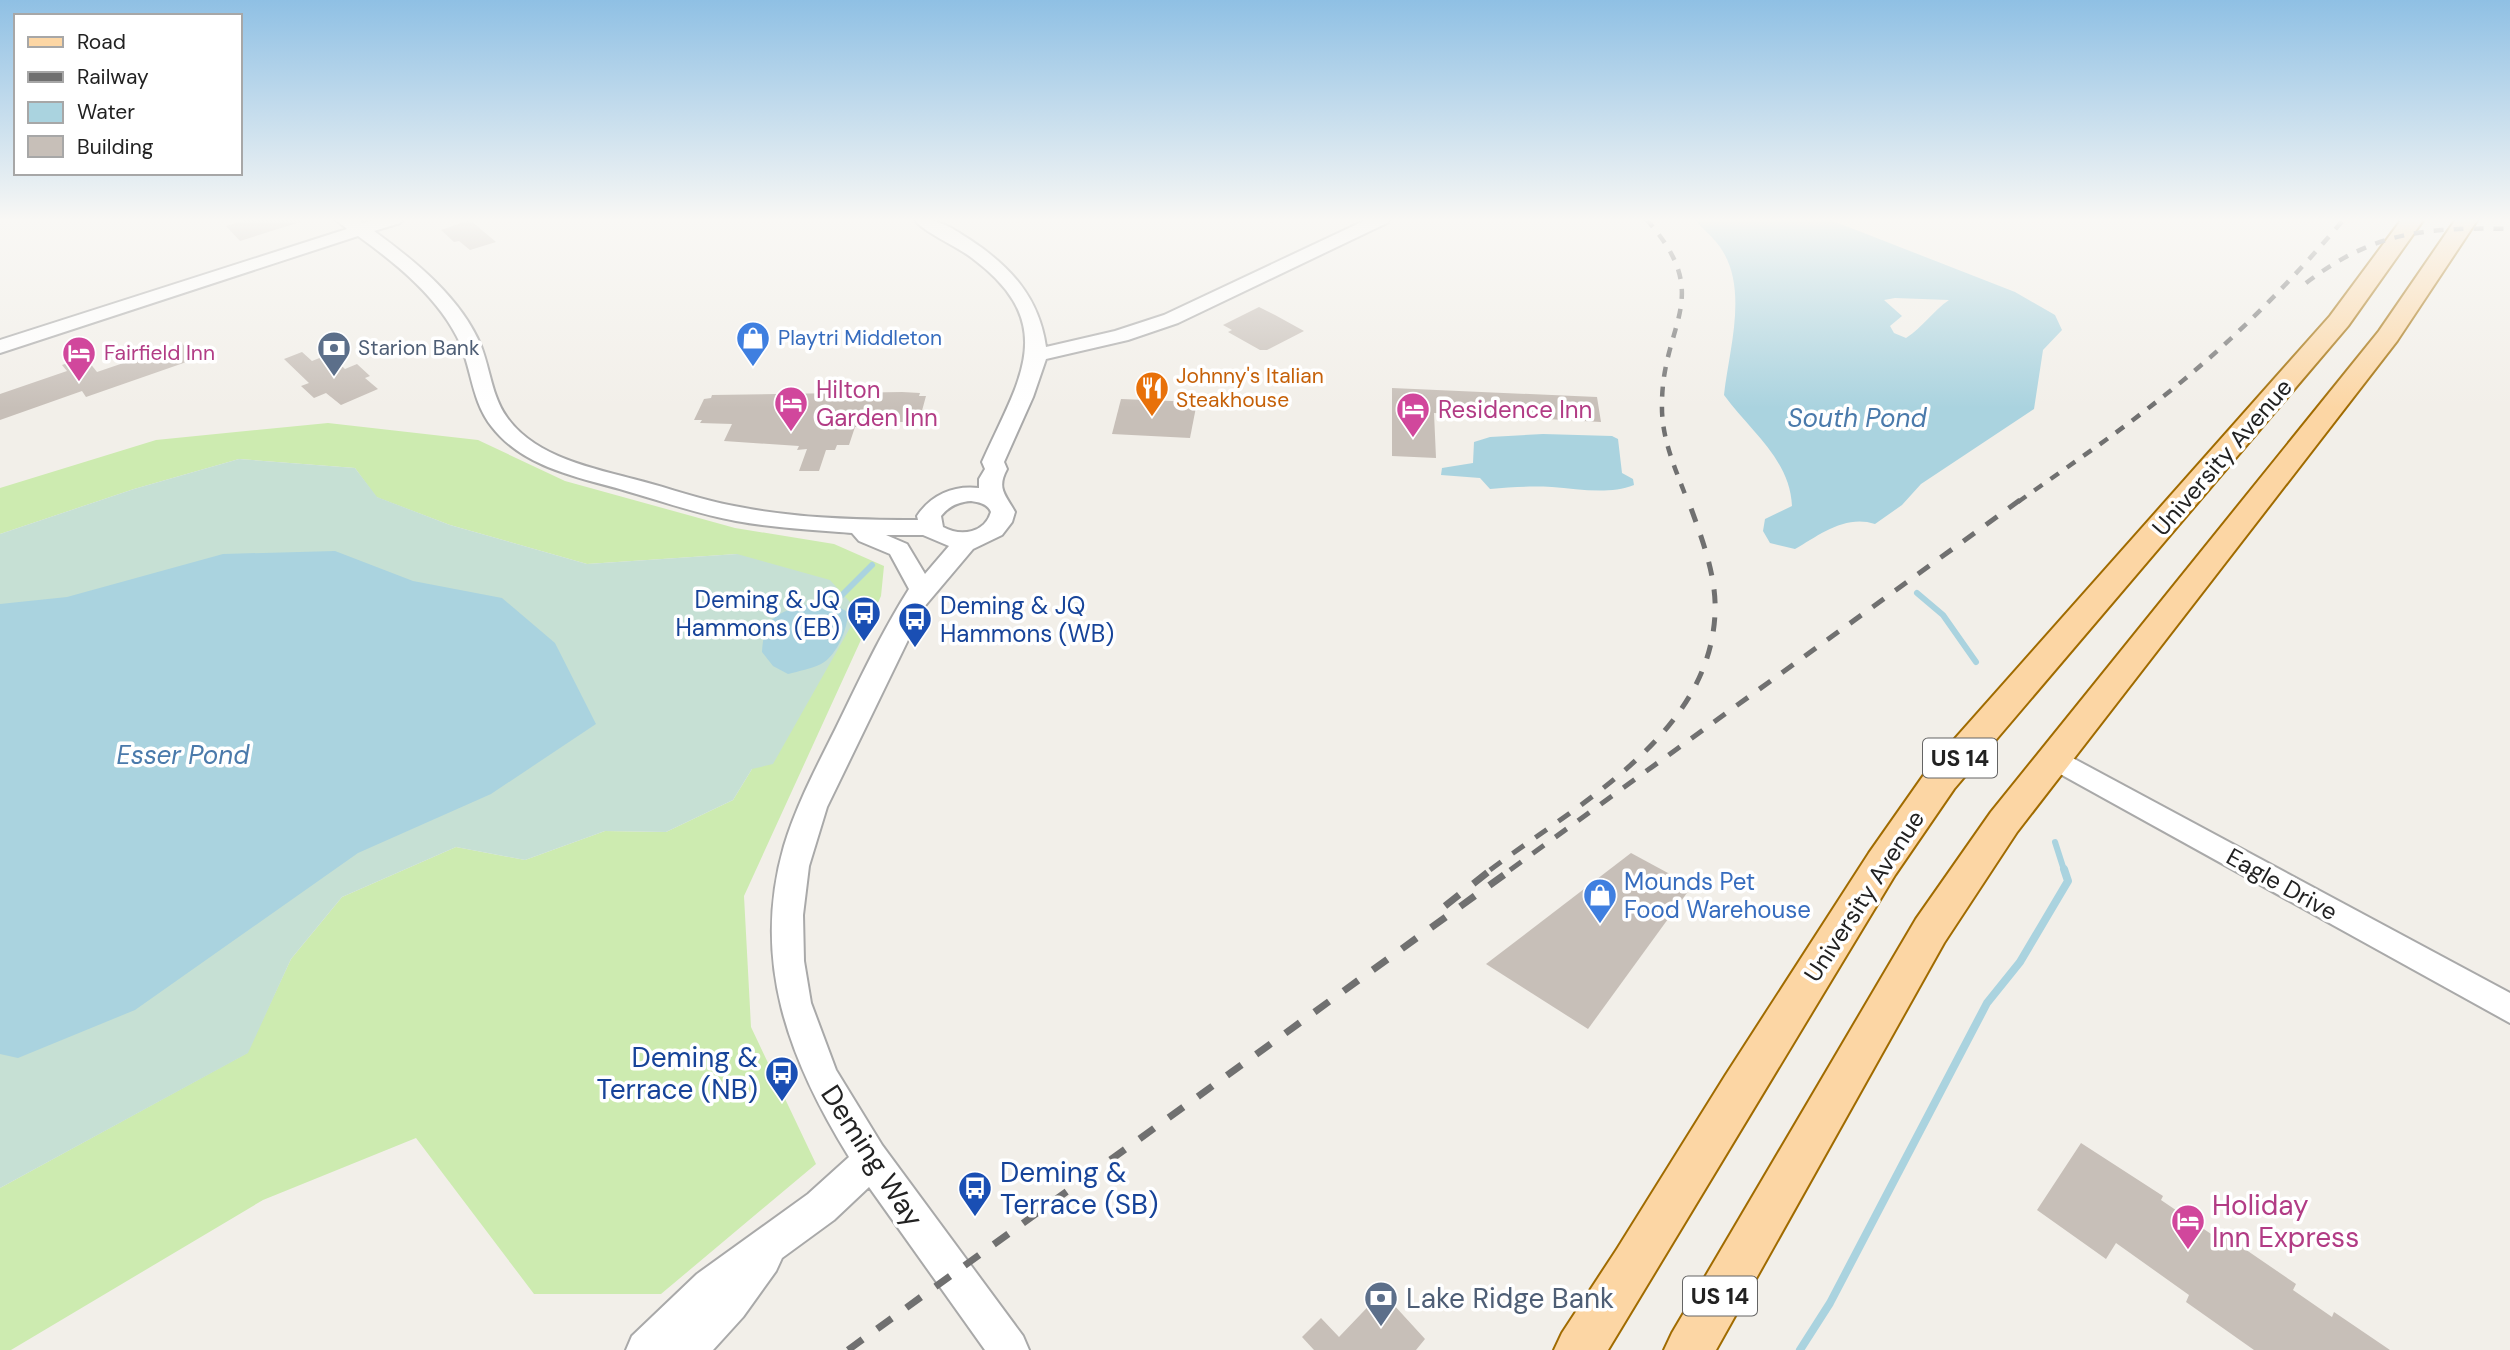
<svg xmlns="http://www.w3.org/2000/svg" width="2510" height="1350" viewBox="0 0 2510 1350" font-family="'DM Sans',sans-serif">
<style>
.grass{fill:#cdebb0}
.wetland{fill:#c6e0d4}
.water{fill:#aad3df;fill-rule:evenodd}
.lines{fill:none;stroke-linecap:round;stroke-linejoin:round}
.stream-far1{stroke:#aad3df;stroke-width:6}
.stream{stroke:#aad3df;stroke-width:8}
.building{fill:#c7bfb8}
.minor-casing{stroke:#a9a9a9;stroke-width:4}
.major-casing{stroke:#a06b00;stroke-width:4}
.minor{fill:#fff;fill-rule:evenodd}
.major{fill:#fcd6a4;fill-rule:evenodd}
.rail-far2{stroke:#707070;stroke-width:4.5;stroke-dasharray:10 10;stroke-linecap:butt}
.rail-far1{stroke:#707070;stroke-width:5;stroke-dasharray:14 14;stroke-linecap:butt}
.rail{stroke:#707070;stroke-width:7;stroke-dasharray:18 18;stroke-linecap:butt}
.labels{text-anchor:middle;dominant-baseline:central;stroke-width:7;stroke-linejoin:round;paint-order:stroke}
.far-shop-label{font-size:21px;fill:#366cbe;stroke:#fff;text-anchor:start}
.far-service-label{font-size:21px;fill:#4e5e75;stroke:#fff;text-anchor:start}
.far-hotel-label{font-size:21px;fill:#b23c85;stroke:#fff;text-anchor:start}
.far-food-label{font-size:21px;fill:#c56008;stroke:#fff;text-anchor:start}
.shield{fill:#fff;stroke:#646464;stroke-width:2}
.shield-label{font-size:23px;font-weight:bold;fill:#222}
.hotel-label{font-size:24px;fill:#b23c85;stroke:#fff;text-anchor:start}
.street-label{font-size:24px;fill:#222;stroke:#fff}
.transit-label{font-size:24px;fill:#164399;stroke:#fff;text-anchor:end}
.shop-label{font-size:24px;fill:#366cbe;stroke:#fff;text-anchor:start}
.water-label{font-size:26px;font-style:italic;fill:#4a7aab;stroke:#fff}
.near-transit-label{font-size:28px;fill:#164399;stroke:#fff;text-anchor:end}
.near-street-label{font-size:28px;fill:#222;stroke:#fff}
.near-hotel-label{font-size:28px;fill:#b23c85;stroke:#fff;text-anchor:start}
.near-service-label{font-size:28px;fill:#4e5e75;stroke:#fff;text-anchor:start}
</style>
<rect width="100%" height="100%" fill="#f2efe9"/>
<polygon class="grass" points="328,423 478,440 565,481 735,528 834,544 884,566 881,596 744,896 751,1027 816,1164 661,1294 534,1294 416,1138 263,1200 11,1350 0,1350 0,1188 247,1053 291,959 342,897 456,847 525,860 605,831 666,832 733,800 752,769 737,554 587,564 450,525 376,497 355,468 239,459 134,489 0,534 0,488 156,440"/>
<polygon class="wetland" points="239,459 355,468 377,497 450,525 587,564 737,554 830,580 859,612 773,764 752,769 733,800 666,832 605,831 525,860 456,847 342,897 291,959 248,1053 0,1188 0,534 134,489"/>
<g class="water">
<path d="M1694,219h134l187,73 40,23 7,15 -19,20 -9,59 -113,75 -19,21 -27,19c-29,-10 -56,11 -80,25l-25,-6 -7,-12 2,-12 27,-13c-2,-47 -42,-75 -68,-111 5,-46 25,-107 -4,-148 -7,-10 -18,-19 -26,-28zM1895,298l54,2c-16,11 -26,27 -43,38l-12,-5 -4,-7 12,-10 -18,-16z"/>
<path d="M1543,434l69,2 6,3 4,34 11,6 1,6c-26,10 -55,4 -82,2 -21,-1 -41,0 -62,2l-10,-11 -39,-3 1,-7 31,-5 1,-21 16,-5z"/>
<polygon points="335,551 413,581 502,598 555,643 596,724 491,794 358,853 135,1010 18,1058 0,1054 0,604 67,597 223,554"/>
<path d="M815,603l18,1 15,8c0,16 -11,44 -27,52 -10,5 -22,7 -33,10l-15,-8 -11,-14c2,-39 20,-41 53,-49z"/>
</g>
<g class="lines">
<g class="stream-far1">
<polyline points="1917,593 1943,615 1976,662"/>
<polyline points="833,604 872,565"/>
<polyline points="2055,842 2064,870"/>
</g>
<polyline class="stream" points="1800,1350 1830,1303 1987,1003 2020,962 2068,881 2064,869"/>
</g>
<g class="building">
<polygon points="249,219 300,219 300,222 240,241 226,226"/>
<polygon points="470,220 496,242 470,250 459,241 454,242 441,230"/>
<polygon points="1259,307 1275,315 1304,331 1267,350 1260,350 1228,332 1232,330 1223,325"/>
<polygon points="182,343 195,359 86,397 82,391 0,420 0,394 67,371 62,365 85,357 97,372"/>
<polygon points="302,352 312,361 327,355 332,357 345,369 357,364 370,376 365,378 378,389 341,405 326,393 314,398 301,386 309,383 284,359"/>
<polygon points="1392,388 1597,397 1601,422 1434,413 1436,458 1392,456"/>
<polygon points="902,392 920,393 919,396 926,396 920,418 914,418 913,422 863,422 861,427 855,427 849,445 837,445 835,450 826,450 819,471 799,471 807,449 797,450 799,446 724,441 732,424 700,423 702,420 694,420 704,399 711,398 712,395"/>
<polygon points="1121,399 1197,402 1190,438 1112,434"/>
<polygon points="1631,853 1692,886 1588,1029 1486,964"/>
<polygon points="2081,1143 2163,1196 2161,1200 2217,1238 2220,1232 2296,1284 2293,1290 2332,1317 2334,1312 2390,1350 2254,1350 2186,1302 2189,1295 2116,1243 2106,1259 2037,1210"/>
<polygon points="1382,1292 1425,1339 1416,1350 1314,1350 1302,1337 1321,1318 1339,1337"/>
</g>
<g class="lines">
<g class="minor-casing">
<g id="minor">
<path d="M335,219h21l7,4 14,-4h26l-3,4 -26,8c41,30 87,67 107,115 9,23 11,50 25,70 28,41 86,52 131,64 32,8 64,20 97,26 59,12 123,14 184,14l-1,-4c14,-21 36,-31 62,-28v-9l6,-10 -3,-7c36,-81 80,-137 -10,-204 -15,-12 -48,-25 -58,-39 25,0 35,7 55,20 41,27 70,58 77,108l69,-16 49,-16 204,-96h22l-3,4 -209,100 -50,17 -82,19 -13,38 -29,65 3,7c-11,20 -1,26 8,43l-3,10 -10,13 -29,14 -49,58 -97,200 -18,59 -6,49 1,46 7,42 25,67 46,75 141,191 6,14h-44l-116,-163 -35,33 -52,38 -6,13 -33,46 -30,33h-87l6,-14 65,-62 111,-80 41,-37c-60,-97 -98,-196 -65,-311 12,-40 32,-78 51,-116 23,-47 46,-97 74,-141l-19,-35 -31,-13 -7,-8c-39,-3 -78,-5 -116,-12 -38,-7 -75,-20 -113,-31 -46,-13 -100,-23 -131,-63 -20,-25 -20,-56 -32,-84 -20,-44 -63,-79 -102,-107l-358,117v-13l347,-111zM971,501c8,1 17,3 20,11 -6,21 -30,25 -48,15l-2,-11c8,-10 17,-14 30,-15zM886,535h37l26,11 -24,28 -18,-30z"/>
<polygon points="2054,748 2510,993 2510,1023 2044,765 2040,758 2044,751"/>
</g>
</g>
<g class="major-casing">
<g id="major">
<polygon points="2402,219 2424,219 2348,326 1954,789 1895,875 1608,1350 1554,1350 1562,1333 1617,1249 1725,1076 1869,853 1928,769 2330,316"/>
<polygon points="2456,219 2478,219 2397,341 2017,832 1944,943 1716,1350 1664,1350 1672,1333 1916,919 1991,812 2379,331"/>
</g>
</g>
<use href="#minor" class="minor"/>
<use href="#major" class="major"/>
<g class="rail-far2">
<path d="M1646,219c70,78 16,103 16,185 -1,35 14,66 26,98"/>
<path d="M2306,283c68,-52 121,-56 204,-54"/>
<path d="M2018,502c49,-35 100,-69 147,-107 66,-52 125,-112 179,-176"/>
</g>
<g class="rail-far1">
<path d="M1490,870c86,-65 219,-134 225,-256 2,-38 -14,-78 -27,-114"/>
<polyline points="1510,870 2020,500"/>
</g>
<g class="rail">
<polyline points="1445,906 1492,869"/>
<polyline points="848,1350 1512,869"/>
</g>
</g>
<linearGradient id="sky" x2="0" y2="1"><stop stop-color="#8fc0e4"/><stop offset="0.54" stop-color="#f9f8f5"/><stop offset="1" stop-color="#f9f8f5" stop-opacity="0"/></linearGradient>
<rect width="2510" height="408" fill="url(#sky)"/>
<defs>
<g id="shop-pin" transform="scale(1.75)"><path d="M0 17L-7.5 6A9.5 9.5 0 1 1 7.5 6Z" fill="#3f7fe0" stroke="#fff"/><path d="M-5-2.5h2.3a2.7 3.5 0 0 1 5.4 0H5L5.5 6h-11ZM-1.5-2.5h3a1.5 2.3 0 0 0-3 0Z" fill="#fff"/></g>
<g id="bank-pin" transform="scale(1.75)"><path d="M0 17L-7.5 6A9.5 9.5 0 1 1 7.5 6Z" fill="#5c6f8a" stroke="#fff"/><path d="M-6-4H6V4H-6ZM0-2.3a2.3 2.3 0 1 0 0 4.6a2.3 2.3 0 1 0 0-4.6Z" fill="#fff"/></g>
<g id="hotel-pin" transform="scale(1.75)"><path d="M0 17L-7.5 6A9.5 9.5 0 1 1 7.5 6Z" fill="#d1479c" stroke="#fff"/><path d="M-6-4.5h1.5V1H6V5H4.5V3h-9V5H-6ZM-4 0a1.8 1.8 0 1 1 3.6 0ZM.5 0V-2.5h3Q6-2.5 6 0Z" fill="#fff"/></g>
<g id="restaurant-pin" transform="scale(1.75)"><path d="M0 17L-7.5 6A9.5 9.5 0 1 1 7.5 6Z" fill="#e8710a" stroke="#fff"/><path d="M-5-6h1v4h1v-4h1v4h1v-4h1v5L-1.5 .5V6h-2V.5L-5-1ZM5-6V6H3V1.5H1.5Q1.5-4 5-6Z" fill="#fff"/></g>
<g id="bus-pin" transform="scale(1.75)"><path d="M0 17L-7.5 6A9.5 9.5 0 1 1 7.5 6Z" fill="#1a4fb4" stroke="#fff"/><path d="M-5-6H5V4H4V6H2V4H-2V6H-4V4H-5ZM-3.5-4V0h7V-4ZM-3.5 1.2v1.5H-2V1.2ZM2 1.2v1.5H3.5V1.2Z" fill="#fff"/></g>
</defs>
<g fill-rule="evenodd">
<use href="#shop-pin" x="753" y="338"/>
<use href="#bank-pin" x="334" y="348"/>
<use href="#hotel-pin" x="79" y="353"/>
<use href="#restaurant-pin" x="1152" y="388"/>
<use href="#hotel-pin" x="791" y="403"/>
<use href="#hotel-pin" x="1413" y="409"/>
<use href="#bus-pin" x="864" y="613"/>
<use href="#bus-pin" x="915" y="619"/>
<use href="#shop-pin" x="1600" y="895"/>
<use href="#bus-pin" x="782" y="1073"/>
<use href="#bus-pin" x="975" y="1188"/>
<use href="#hotel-pin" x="2188" y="1221"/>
<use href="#bank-pin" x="1381" y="1298"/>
</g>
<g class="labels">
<g class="far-shop-label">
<text x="778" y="338">Playtri Middleton</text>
</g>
<g class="far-service-label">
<text x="358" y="348">Starion Bank</text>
</g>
<g class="far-hotel-label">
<text x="104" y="353">Fairfield Inn</text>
</g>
<g class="far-food-label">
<text x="1176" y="376">Johnny's Italian<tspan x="1176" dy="24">Steakhouse</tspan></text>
</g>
<g class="shield">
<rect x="1923" y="738.5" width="74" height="39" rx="5"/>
<rect x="1683" y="1276.5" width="74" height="39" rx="5"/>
</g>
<g class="shield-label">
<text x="1960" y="758">US 14</text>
<text x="1720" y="1296">US 14</text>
</g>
<g class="hotel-label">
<text x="816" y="389">Hilton<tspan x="816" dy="28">Garden Inn</tspan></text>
<text x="1438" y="409">Residence Inn</text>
</g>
<g class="street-label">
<text transform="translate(2222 457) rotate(-49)">University Avenue</text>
<text transform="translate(2282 884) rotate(29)">Eagle Drive</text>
<text transform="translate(1864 896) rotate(-57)">University Avenue</text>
</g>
<g class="transit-label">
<text x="840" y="599">Deming &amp; JQ<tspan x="840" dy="28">Hammons (EB)</tspan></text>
<text x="940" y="605" text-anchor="start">Deming &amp; JQ<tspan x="940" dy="28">Hammons (WB)</tspan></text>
</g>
<g class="shop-label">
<text x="1624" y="881">Mounds Pet<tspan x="1624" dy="28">Food Warehouse</tspan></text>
</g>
<g class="water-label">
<text x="1857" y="418">South Pond</text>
<text x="183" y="755">Esser Pond</text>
</g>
<g class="near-transit-label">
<text x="758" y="1057">Deming &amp;<tspan x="758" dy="32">Terrace (NB)</tspan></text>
<text x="1000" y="1172" text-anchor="start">Deming &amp;<tspan x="1000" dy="32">Terrace (SB)</tspan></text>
</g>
<g class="near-street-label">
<text transform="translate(872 1156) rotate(57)">Deming Way</text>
</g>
<g class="near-hotel-label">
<text x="2212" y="1205">Holiday<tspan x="2212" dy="32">Inn Express</tspan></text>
</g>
<g class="near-service-label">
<text x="1406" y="1298">Lake Ridge Bank</text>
</g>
</g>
<rect x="14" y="14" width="228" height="161" fill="#ffffff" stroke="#a7a7a7" stroke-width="2"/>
<rect x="28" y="37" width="35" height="10" fill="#fcd6a4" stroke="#a7a7a7" stroke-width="2"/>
<text x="77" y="49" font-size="21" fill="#222222">Road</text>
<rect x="28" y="72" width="35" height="10" fill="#707070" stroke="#a7a7a7" stroke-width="2"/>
<text x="77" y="84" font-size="21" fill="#222222">Railway</text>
<rect x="28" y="102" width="35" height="21" fill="#aad3df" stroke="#a7a7a7" stroke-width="2"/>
<text x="77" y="119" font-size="21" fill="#222222">Water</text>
<rect x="28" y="136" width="35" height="21" fill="#c7bfb8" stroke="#a7a7a7" stroke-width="2"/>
<text x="77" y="154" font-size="21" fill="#222222">Building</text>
</svg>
